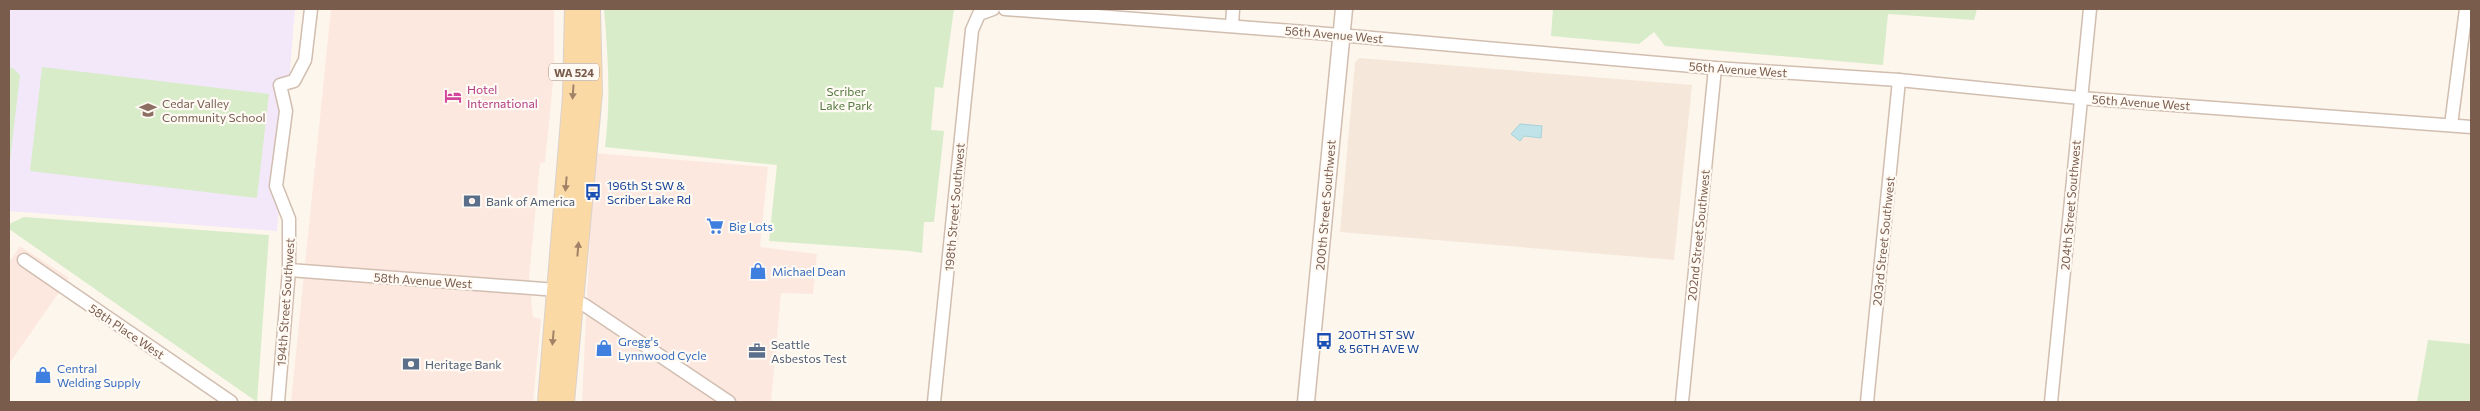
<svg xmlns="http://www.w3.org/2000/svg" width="2480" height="411" viewBox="0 0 2480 411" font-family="Commissioner,sans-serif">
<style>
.residential{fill:#f5e8da}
.commercial{fill:#fde8e0}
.education{fill:#f3e8fa}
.green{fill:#d8ecc9}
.water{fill:#bfe3e8;stroke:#a5d3da}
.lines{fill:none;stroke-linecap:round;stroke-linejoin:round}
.minor-casing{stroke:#d1beb0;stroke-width:15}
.tertiary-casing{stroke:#d1beb0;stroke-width:19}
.primary-casing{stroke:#dad1cd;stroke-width:22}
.minor{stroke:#fff;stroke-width:12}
.tertiary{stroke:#fff;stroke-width:16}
.primary{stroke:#fbd9a5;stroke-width:20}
.oneway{fill:#a18267}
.labels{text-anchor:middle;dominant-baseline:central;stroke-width:4.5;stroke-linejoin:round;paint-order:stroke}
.shield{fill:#fffaf3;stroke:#a28b7f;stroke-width:1}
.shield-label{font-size:11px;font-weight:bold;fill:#7a5c4d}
.street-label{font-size:12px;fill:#7a5c4d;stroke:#fffaf3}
.hotel-label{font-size:12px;fill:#b23c85;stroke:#fffaf3;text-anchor:start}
.park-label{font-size:12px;fill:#537a41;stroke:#fffaf3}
.education-label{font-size:12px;fill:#785e54;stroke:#fffaf3;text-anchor:start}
.transit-label{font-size:12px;fill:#164399;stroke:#fffaf3;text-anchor:start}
.service-label{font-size:12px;fill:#4e5e75;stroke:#fffaf3;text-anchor:start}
.shop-label{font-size:12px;fill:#366cbe;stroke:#fffaf3;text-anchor:start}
</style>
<rect width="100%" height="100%" fill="#fdf6ec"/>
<polygon class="residential" points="1359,58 1692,85 1674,260 1340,232 1355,62"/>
<g class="commercial">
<polygon points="331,9 554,9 554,73 545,162 540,163 529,278 533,317 541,319 533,402 291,402"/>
<polygon points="594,153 768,167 760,247 817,254 813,294 781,293 771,402 582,402"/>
<polygon points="20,246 69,278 9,364 9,259 11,260"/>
</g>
<polygon class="education" points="9,9 295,9 277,231 9,211"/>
<g class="green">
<path d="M604,9h350l-11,79 -8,-1 -4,43 13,1 -10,91h-10l-2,31 -12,-2 -141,-10 8,-76 -172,-18c6,-46 3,-92 -1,-138z"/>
<polygon points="1553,9 1977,9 1974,20 1888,14 1883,65 1665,46 1654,32 1639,44 1551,36"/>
<polygon points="9,67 13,68 20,75 9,170"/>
<polygon points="42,67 269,94 257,198 30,171"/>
<polygon points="24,217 269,235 257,402 9,229 9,224"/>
<polygon points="2428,340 2471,344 2471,402 2417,402"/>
</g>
<polygon class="water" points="1520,124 1542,126 1541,138 1524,136 1520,141 1511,134"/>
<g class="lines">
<g class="minor-casing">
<g id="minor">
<polyline points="1005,9 1305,32 1715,68 1899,80 2080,98 2471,127"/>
<polyline points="1232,26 1233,9"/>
<polyline points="2451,125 2466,9"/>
<polyline points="24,260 231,402"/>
<polyline points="289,270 557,290 586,306 729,402"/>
<polyline points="278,402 289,270 289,219 276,186 286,111 280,85 294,81 305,60 311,9"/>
<polyline points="934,402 972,30 979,14 993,9"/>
<polyline points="1682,402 1715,68"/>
<polyline points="1867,402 1899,80"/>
<polyline points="2051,402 2090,9"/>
</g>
</g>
<g class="tertiary-casing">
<polyline id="tertiary" points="1306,402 1344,9"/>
</g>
<g class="primary-casing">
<g id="primary">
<polyline points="548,402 573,96 575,9"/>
<polyline points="564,402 592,92 590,9"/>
</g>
</g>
<use href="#minor" class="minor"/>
<use href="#tertiary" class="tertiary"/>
<use href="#primary" class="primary"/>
</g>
<defs><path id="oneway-solid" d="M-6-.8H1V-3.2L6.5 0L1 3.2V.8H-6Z" transform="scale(1.25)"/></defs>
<g class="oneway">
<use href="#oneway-solid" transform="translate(573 92) rotate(94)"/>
<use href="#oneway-solid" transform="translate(566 184) rotate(95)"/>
<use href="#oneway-solid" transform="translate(578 249) rotate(-85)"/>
<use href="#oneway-solid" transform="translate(553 338) rotate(95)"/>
</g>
<defs>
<g id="hotel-bare" transform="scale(1.35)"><path d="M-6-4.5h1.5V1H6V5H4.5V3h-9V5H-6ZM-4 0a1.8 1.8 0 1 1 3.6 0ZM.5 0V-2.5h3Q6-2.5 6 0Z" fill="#d1479c" stroke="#fffaf3" stroke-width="2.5" paint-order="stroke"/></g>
<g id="school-bare" transform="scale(1.35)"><path d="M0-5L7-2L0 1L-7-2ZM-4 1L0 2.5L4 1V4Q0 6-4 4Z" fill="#8d6e63" stroke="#fffaf3" stroke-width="2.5" paint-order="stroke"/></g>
<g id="bus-bare" transform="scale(1.35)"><path d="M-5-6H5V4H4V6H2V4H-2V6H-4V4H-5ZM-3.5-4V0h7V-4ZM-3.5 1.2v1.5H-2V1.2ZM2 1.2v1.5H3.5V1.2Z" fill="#1a4fb4" stroke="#fffaf3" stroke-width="2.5" paint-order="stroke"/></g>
<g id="bank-bare" transform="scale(1.35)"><path d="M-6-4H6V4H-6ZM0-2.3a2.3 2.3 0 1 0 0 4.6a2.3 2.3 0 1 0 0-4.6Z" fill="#5c6f8a" stroke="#fffaf3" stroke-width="2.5" paint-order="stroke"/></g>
<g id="supermarket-bare" transform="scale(1.35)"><path d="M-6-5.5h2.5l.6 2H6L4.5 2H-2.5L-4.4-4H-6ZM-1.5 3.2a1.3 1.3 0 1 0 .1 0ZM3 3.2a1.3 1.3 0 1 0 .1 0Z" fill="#3f7fe0" stroke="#fffaf3" stroke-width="2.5" paint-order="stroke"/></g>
<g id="shop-bare" transform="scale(1.35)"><path d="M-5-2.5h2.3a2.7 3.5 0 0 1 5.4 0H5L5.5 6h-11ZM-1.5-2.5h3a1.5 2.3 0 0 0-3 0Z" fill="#3f7fe0" stroke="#fffaf3" stroke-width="2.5" paint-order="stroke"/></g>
<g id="office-bare" transform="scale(1.35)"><path d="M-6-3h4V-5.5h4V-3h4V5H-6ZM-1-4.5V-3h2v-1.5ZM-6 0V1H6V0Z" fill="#5c6f8a" stroke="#fffaf3" stroke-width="2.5" paint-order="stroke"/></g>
</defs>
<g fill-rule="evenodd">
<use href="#hotel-bare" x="453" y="96"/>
<use href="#school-bare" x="148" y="110"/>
<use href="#bus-bare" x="593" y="192"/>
<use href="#bank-bare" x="472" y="201"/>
<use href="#supermarket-bare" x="715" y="226"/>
<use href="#shop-bare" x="758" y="271"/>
<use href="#bus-bare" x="1324" y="341"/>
<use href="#shop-bare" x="604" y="348"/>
<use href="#office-bare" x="757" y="351"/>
<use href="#bank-bare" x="411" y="364"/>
<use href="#shop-bare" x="43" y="375"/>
</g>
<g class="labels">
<rect class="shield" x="549" y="63.5" width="50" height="17" rx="4"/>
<g class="shield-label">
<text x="574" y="72">WA 524</text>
</g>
<g class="street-label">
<text transform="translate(1334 34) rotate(5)">56th Avenue West</text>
<text transform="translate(1738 69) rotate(4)">56th Avenue West</text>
<text transform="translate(2141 102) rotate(4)">56th Avenue West</text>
<text transform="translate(1325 205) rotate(-85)">200th Street Southwest</text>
<text transform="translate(2070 205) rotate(-85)">204th Street Southwest</text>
<text transform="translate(954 207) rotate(-85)">198th Street Southwest</text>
<text transform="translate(1698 235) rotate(-84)">202nd Street Southwest</text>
<text transform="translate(1883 241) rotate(-84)">203rd Street Southwest</text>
<text transform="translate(423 280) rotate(4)">58th Avenue West</text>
<text transform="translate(285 302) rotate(-86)">194th Street Southwest</text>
<text transform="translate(127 331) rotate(34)">58th Place West</text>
</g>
<g class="hotel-label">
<text x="467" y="89">Hotel<tspan x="467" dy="14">International</tspan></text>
</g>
<g class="park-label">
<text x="846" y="91">Scriber<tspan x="846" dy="14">Lake Park</tspan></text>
</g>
<g class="education-label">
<text x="162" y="103">Cedar Valley<tspan x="162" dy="14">Community School</tspan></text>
</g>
<g class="transit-label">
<text x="607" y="185">196th St SW &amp;<tspan x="607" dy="14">Scriber Lake Rd</tspan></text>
<text x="1338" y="334">200TH ST SW<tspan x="1338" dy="14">&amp; 56TH AVE W</tspan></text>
</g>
<g class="service-label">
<text x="486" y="201">Bank of America</text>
<text x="771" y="344">Seattle<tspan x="771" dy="14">Asbestos Test</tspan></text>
<text x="425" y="364">Heritage Bank</text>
</g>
<g class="shop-label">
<text x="729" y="226">Big Lots</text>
<text x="772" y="271">Michael Dean</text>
<text x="618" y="341">Gregg's<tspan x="618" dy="14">Lynnwood Cycle</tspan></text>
<text x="57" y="368">Central<tspan x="57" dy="14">Welding Supply</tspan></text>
</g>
</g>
<rect width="2480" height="411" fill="none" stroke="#7a5c4d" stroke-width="20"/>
</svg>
